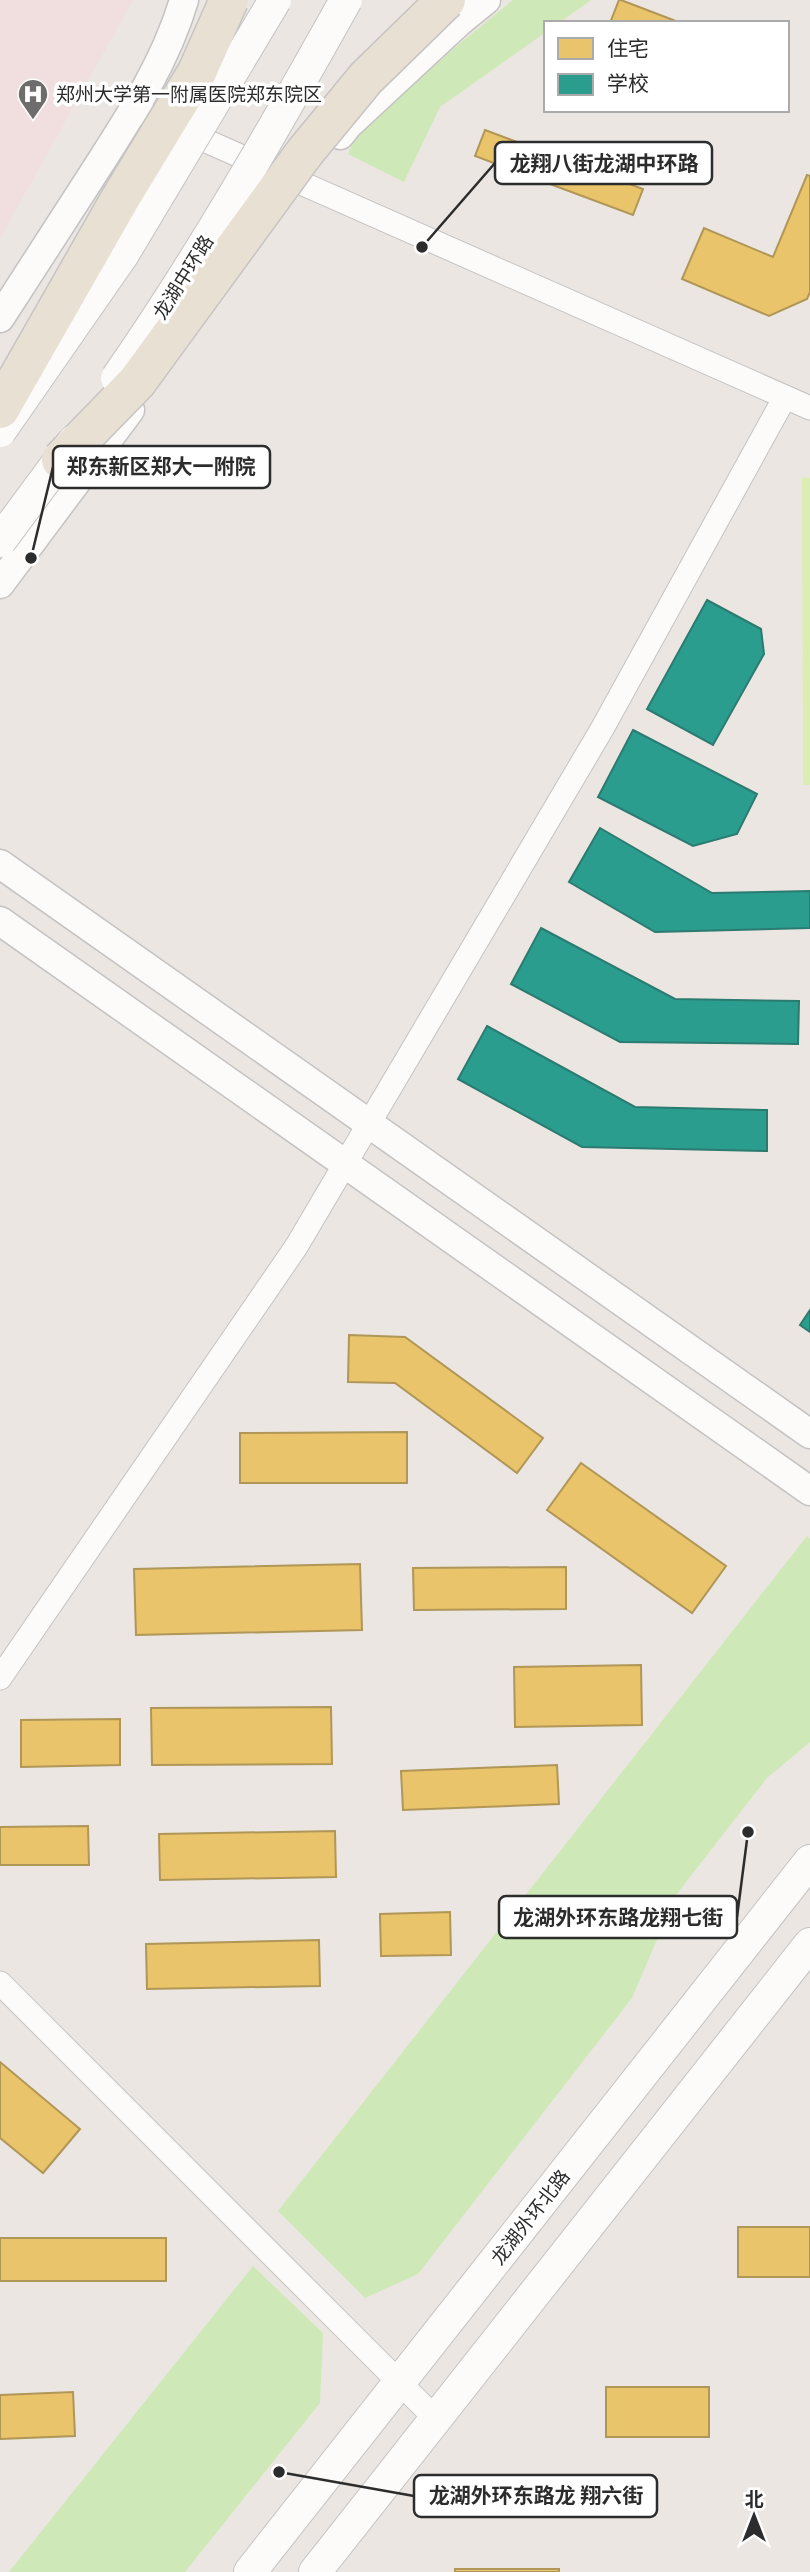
<svg xmlns="http://www.w3.org/2000/svg" width="810" height="2572" viewBox="0 0 810 2572" font-family="'Public Sans','Noto Sans SC',sans-serif">
<style>
.medical{fill:#f1dfdf}
.park{fill:#cee9b7}
.pitch{fill:#dcedb4}
.homes{fill:#e9c46a;stroke:#b09657;stroke-width:2}
.schools{fill:#2a9d8f;stroke:#2b7b71;stroke-width:2}
.lines{fill:none;stroke-linecap:round;stroke-linejoin:round}
.minor-casing{stroke:#c4c2c3;stroke-width:25}
.tertiary-casing{stroke:#c4c2c3;stroke-width:31}
.secondary-casing{stroke:#c4c2c3;stroke-width:34}
.minor{stroke:#fcfbfa;stroke-width:23}
.tertiary{stroke:#fcfbfa;stroke-width:28}
.secondary{stroke:#fcfbfa;stroke-width:32}
.secondary-bridge-casing{stroke:#c4c2c3;stroke-width:34;stroke-linecap:butt}
.trunk-bridge-casing{stroke:#c6c4c2;stroke-width:41;stroke-linecap:butt}
.secondary-bridge{stroke:#fcfbfa;stroke-width:32}
.trunk-bridge{stroke:#e9e0d4;stroke-width:38}
.labels{text-anchor:middle;dominant-baseline:central;stroke-width:7;stroke-linejoin:round;paint-order:stroke}
.poi-label{font-size:19px;fill:#2c2c2c;stroke:#fff;text-anchor:start}
.street-label{font-size:19px;fill:#2c2c2c;stroke:#fff}
.leader{fill:none;stroke:#2c2c2c;stroke-width:2.5}
.callout-dot{fill:#2c2c2c;stroke:#fff;stroke-width:2.5}
.callout{fill:#fff;stroke:#2c2c2c;stroke-width:2.5}
.callout-label{font-size:21px;text-anchor:middle;font-weight:bold;fill:#2c2c2c}
</style>
<rect width="100%" height="100%" fill="#ebe6e1"/>
<polygon class="medical" points="0,0 133,0 0,238"/>
<g class="park">
<polygon points="513,0 591,0 559,23 546,23 546,32 440,107 404,182 348,154 356,135 459,44"/>
<polygon points="807,1536 810,1539 810,1742 767,1778 676,1895 632,1998 418,2274 365,2298 278,2211"/>
<polygon points="253,2266 323,2333 320,2403 185,2572 9,2572"/>
</g>
<polygon class="pitch" points="802,477 810,478 810,785 803,785"/>
<g class="homes">
<polygon points="619,0 621,0 681,23 610,23"/>
<polygon points="485,130 643,189 633,215 475,156"/>
<polygon points="807,175 810,176 810,292 807,299 769,316 682,279 704,228 773,257"/>
<polygon points="349,1335 405,1337 543,1438 517,1473 395,1383 348,1382"/>
<polygon points="407,1432 407,1483 240,1483 240,1433"/>
<polygon points="581,1463 726,1566 692,1613 547,1510"/>
<polygon points="360,1564 362,1630 136,1635 134,1569"/>
<polygon points="566,1567 566,1609 414,1610 413,1568"/>
<polygon points="641,1665 642,1725 515,1727 514,1667"/>
<polygon points="331,1707 332,1764 152,1765 151,1708"/>
<polygon points="120,1719 120,1765 21,1767 21,1720"/>
<polygon points="557,1765 559,1804 403,1810 401,1771"/>
<polygon points="88,1826 89,1865 0,1865 0,1827"/>
<polygon points="335,1831 336,1877 160,1880 159,1834"/>
<polygon points="450,1912 451,1955 381,1956 380,1914"/>
<polygon points="319,1940 320,1986 147,1989 146,1944"/>
<polygon points="0,2062 80,2129 43,2173 0,2138"/>
<rect x="738" y="2227" width="72" height="50"/>
<rect x="0" y="2238" width="166" height="43"/>
<rect x="606" y="2387" width="103" height="50"/>
<polygon points="73,2392 75,2436 0,2439 0,2395"/>
<rect x="455" y="2569" width="104" height="3"/>
</g>
<g class="schools">
<polygon points="707,600 761,629 764,654 713,745 647,709"/>
<polygon points="633,730 757,794 737,834 693,846 598,797"/>
<polygon points="600,828 712,893 810,891 810,928 655,932 569,882"/>
<polygon points="541,928 675,999 799,1001 798,1044 620,1042 511,984"/>
<polygon points="487,1026 635,1107 767,1110 767,1151 582,1147 458,1079"/>
<polygon points="810,1310 810,1332 800,1325"/>
</g>
<g class="lines">
<g class="minor-casing">
<g id="minor">
<polyline points="134,109 810,408"/>
<polyline points="0,1678 296,1247 602,729 785,397"/>
<polyline points="0,1983 436,2419"/>
</g>
</g>
<g class="tertiary-casing">
<g id="tertiary">
<polyline points="340,135 348,125 459,22 486,0"/>
<path d="M0,318c31,-48 62,-96 93,-144 36,-56 72,-110 91,-174"/>
<polyline points="0,584 130,410"/>
<polyline points="0,864 810,1434"/>
<polyline points="0,921 810,1491"/>
</g>
</g>
<g class="secondary-casing">
<g id="secondary">
<polyline points="250,2572 810,1861"/>
<polyline points="315,2572 810,1944"/>
</g>
</g>
<use href="#minor" class="minor"/>
<use href="#tertiary" class="tertiary"/>
<use href="#secondary" class="secondary"/>
<g class="secondary-bridge-casing">
<g id="secondary-bridge">
<path d="M117,378c84,-121 157,-249 229,-378"/>
<polyline points="0,431 123,254 275,0"/>
<polyline points="0,541 74,441"/>
</g>
</g>
<g class="trunk-bridge-casing">
<g id="trunk-bridge">
<polyline points="0,409 120,199 197,72 229,0"/>
<polyline points="61,460 137,382 305,152 366,78 446,0"/>
</g>
</g>
<use href="#secondary-bridge" class="secondary-bridge"/>
<use href="#trunk-bridge" class="trunk-bridge"/>
</g>
<defs>
<g id="hospital-pin" transform="scale(1.575)"><path d="M0 17L-7.5 6A9.5 9.5 0 1 1 7.5 6Z" fill="#6f6d6b" stroke="#fff"/><path d="M-5-5h3v3.5h4V-5h3V5h-3V1.5h-4V5h-3Z" fill="#fff"/></g>
</defs>
<g fill-rule="evenodd">
<use href="#hospital-pin" x="33" y="94"/>
</g>
<g class="labels">
<g class="poi-label">
<text x="56" y="94">郑州大学第一附属医院郑东院区</text>
</g>
<g class="street-label">
<text transform="translate(183 277) rotate(-58)">龙湖中环路</text>
<text transform="translate(530 2217) rotate(-52)">龙湖外环北路</text>
</g>
</g>
<path class="leader" d="M422 247L495 163M31 558L53 467M748 1832L737 1917M279 2472L414 2496"/>
<g class="callout-dot">
<circle cx="422" cy="247" r="7"/>
<circle cx="31" cy="558" r="7"/>
<circle cx="748" cy="1832" r="7"/>
<circle cx="279" cy="2472" r="7"/>
</g>
<g class="callout">
<rect x="495" y="142" width="217" height="42" rx="7"/>
<rect x="53" y="446" width="217" height="42" rx="7"/>
<rect x="499" y="1896" width="238" height="42" rx="7"/>
<rect x="414" y="2475" width="243" height="42" rx="7"/>
</g>
<g class="callout-label">
<text x="604" y="171">龙翔八街龙湖中环路</text>
<text x="161" y="474">郑东新区郑大一附院</text>
<text x="618" y="1925">龙湖外环东路龙翔七街</text>
<text x="536" y="2503">龙湖外环东路龙 翔六街</text>
</g>
<rect x="544" y="21" width="245" height="91" fill="#ffffff" stroke="#ababab" stroke-width="2"/>
<rect x="558" y="38" width="35" height="21" fill="#e9c46a" stroke="#ababab" stroke-width="2"/>
<text x="607" y="56" font-size="21" fill="#2c2c2c">住宅</text>
<rect x="558" y="74" width="35" height="21" fill="#2a9d8f" stroke="#ababab" stroke-width="2"/>
<text x="607" y="91" font-size="21" fill="#2c2c2c">学校</text>
<g transform="translate(754 2516)" stroke="#ffffff" stroke-width="5" paint-order="stroke">
<path d="M0-5L12 26L0 18L-12 26Z" fill="#2c2c2c"/>
<text y="-10" font-size="19" font-weight="bold" text-anchor="middle" fill="#2c2c2c">北</text>
</g>
</svg>
